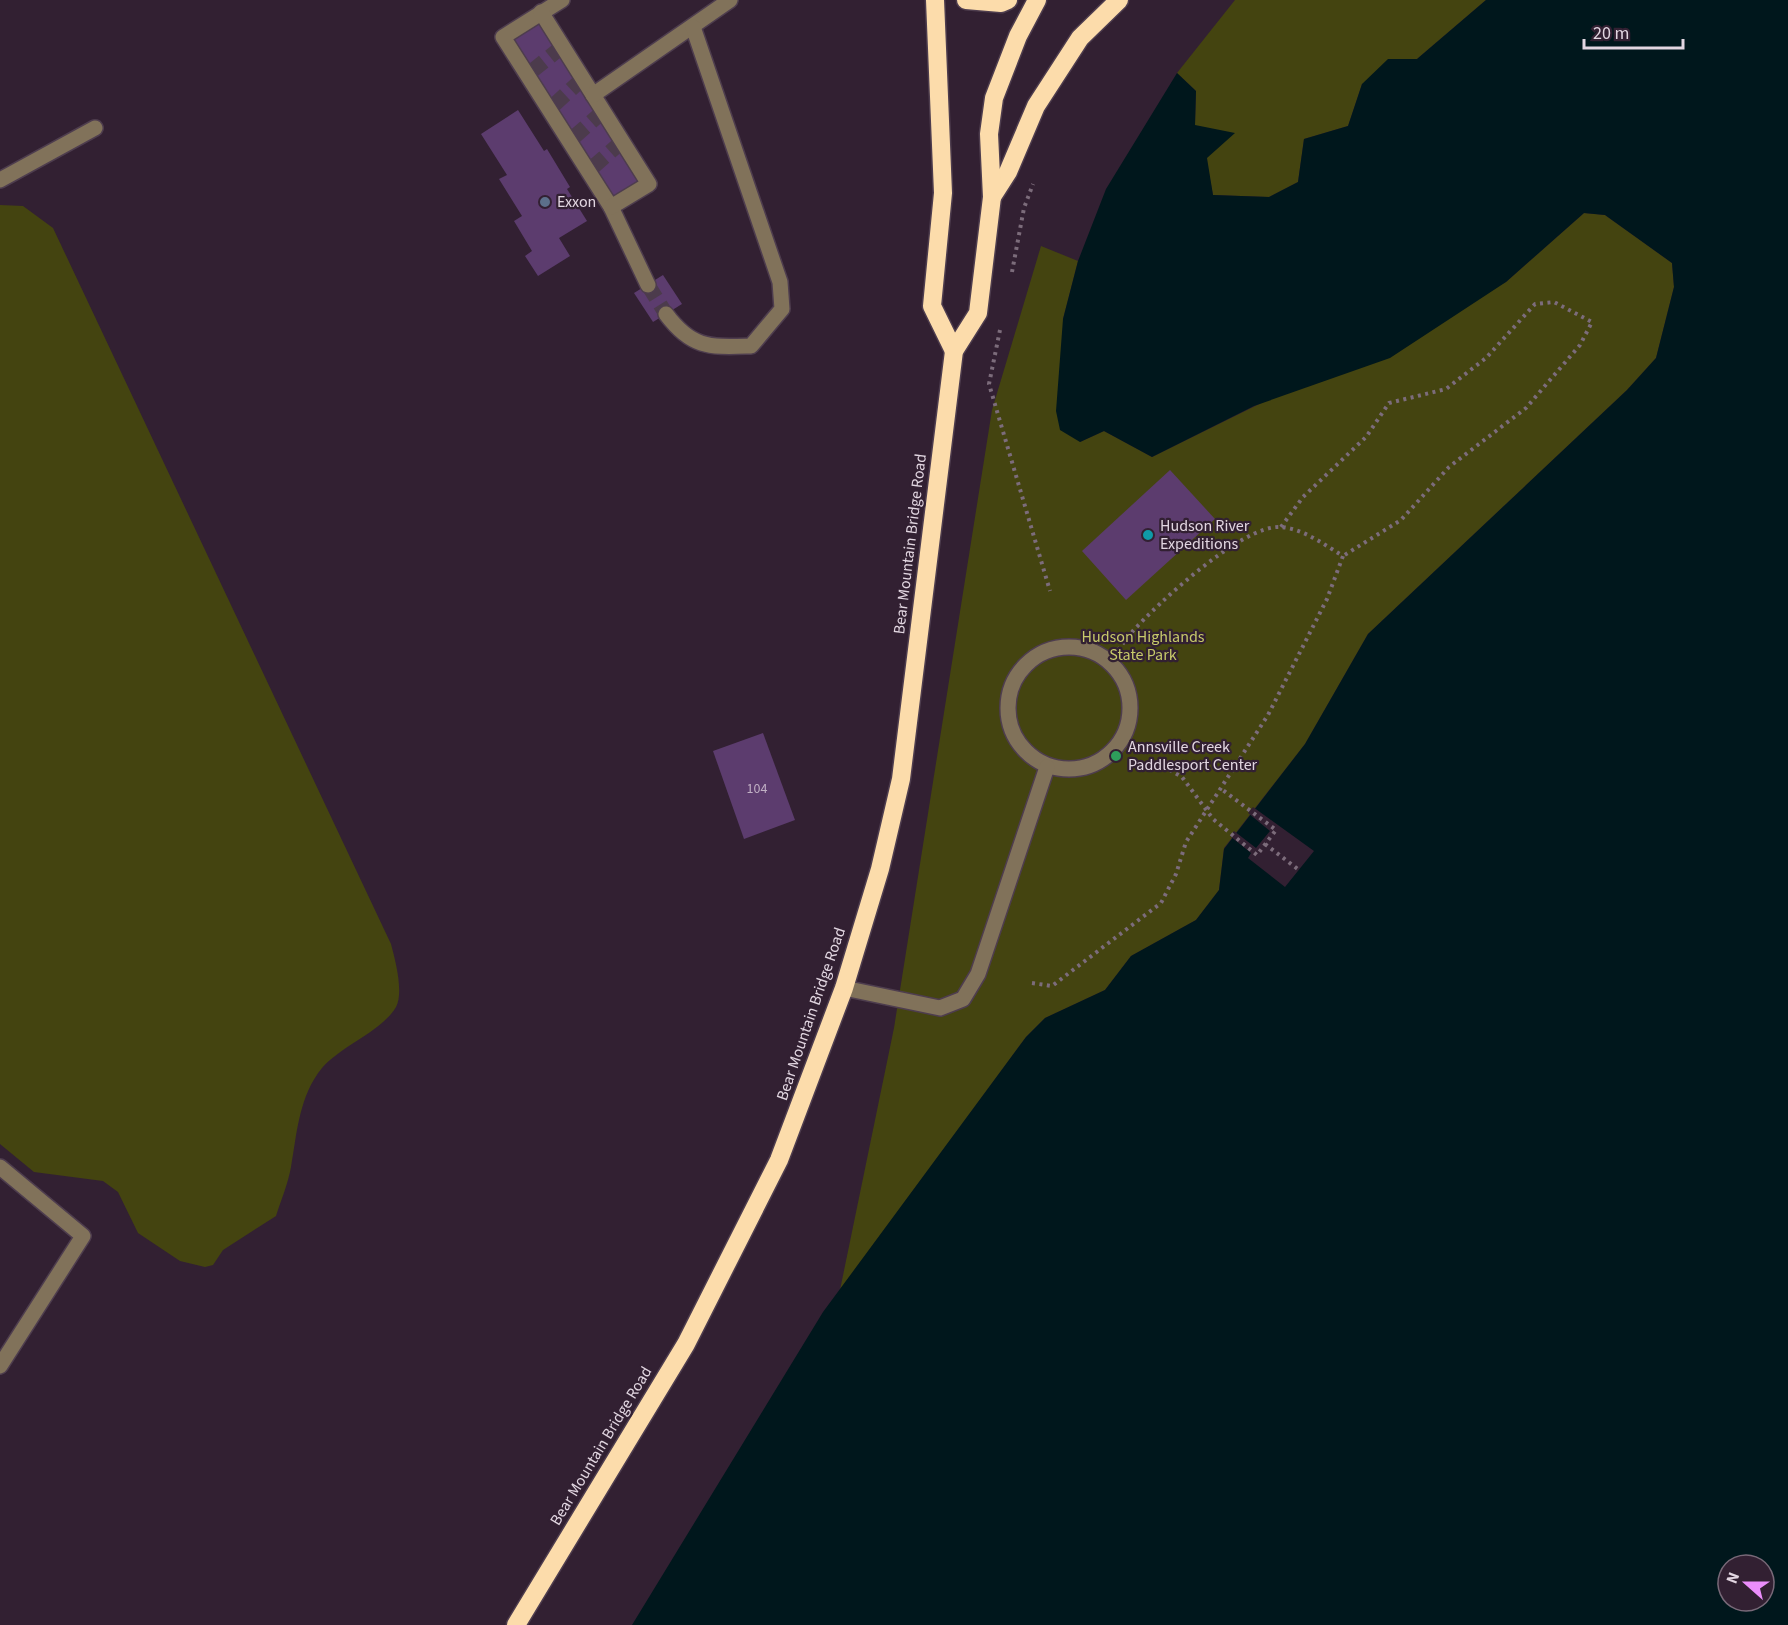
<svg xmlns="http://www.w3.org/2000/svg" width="1788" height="1625" viewBox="0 0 1788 1625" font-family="'Source Sans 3',sans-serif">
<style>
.green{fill:#444410}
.water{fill:#00171c;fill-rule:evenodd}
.pier{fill:#322032}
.building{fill:#5c3c6e}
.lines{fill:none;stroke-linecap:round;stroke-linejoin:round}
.minor-tunnel{stroke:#4c3b4c;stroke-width:15;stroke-dasharray:15 8;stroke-linecap:butt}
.minor-casing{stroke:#4e3d4e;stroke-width:18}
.highway-casing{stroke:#4e3d4e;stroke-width:21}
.path{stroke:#7c6c7b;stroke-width:4;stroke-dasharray:3 4.5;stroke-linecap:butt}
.minor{stroke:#81725a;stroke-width:15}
.highway{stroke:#fcdcab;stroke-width:18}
.service-dot{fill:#5c6f8a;stroke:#322032;stroke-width:2}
.culture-dot{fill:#0f9aa8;stroke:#322032;stroke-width:2}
.leisure-dot{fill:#2e9e5b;stroke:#322032;stroke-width:2}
.labels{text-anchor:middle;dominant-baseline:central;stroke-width:4.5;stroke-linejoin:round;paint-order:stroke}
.number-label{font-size:14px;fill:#c0b0c4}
.poi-label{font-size:16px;fill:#e2d6e1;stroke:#322032;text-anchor:start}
.street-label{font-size:16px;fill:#e2d6e1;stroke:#322032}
.park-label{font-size:16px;fill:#c7ca6a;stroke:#322032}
</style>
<rect width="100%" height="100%" fill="#322032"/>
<g class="green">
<polygon points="1235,0 1486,0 1417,59 1362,84 1348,126 1304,139 1298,182 1269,197 1213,195 1206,158 1195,125 1196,91 1177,73"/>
<path d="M0,205l23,1 30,22 338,716c4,15 13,48 5,63 -15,25 -54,38 -74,61 -23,28 -25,65 -31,99 -3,17 -10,33 -15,49l-53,34 -10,15 -8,2 -25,-6 -42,-28 -20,-41 -15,-11 -69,-9 -34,-28z"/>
<polygon points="1584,213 1605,215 1672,263 1674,287 1656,358 1627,390 1368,634 1305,744 1224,848 1219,890 1196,920 1131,956 1105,990 1045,1018 1026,1037 840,1290 894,1028 992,410 1041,246 1078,261 1063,319 1080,442 1104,431 1152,457 1506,282"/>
</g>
<path class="water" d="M1486,0h302v1625h-1156l191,-313 203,-275 19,-19 60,-28 26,-34 65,-36 23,-30 5,-41 81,-105 63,-110 259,-244 29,-32 18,-71 -2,-24 -67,-48 -21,-2 -78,69 -116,76 -136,48 -102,51 -48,-26 -24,11 -20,-12 -4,-19 7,-92 15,-58 28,-72 71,-116 19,18 -1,34 40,8 -28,25 6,37 56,2 29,-15 6,-43 44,-13 14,-42 26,-25h29zM1728,1565h36v36h-36z"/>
<polygon class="pier" points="1253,807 1314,851 1285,887 1248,858 1251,853 1230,836 1234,831 1256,848 1270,831 1248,813"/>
<g class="building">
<polygon points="541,23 640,180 612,198 513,40"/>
<polygon points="518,110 544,151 547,149 570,187 567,189 587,221 559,238 570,256 538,276 525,256 532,251 514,221 522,216 499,179 507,175 481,134"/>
<polygon points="663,275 682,304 653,322 634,293"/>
<polygon points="1170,470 1215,519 1126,600 1082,551"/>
<polygon points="763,733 795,820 744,839 713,751"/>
</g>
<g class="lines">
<g class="minor-tunnel">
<polyline points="532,71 558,50"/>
<polyline points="554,105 579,82"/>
<polyline points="574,137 599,115"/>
<polyline points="593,167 618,145"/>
<polyline points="648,285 666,314"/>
</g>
<g class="minor-casing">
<g id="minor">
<polyline points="562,0 503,37 611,207 648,285"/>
<polyline points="541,12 649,184 611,207"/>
<polyline points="593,95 730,0"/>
<polyline points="0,180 95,128"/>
<path d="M666,314c26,35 44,33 85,32l31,-37 -2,-27 -87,-255"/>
<circle cx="1069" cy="708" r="61"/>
<polyline points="844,988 940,1008 963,999 978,974 1047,767"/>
<polyline points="0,1167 83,1236 0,1366"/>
</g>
</g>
<g class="highway-casing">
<g id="highway">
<polyline points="935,0 943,193 932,306 954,351"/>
<polyline points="966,0 1001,3 1008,0"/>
<polyline points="992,197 1008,172 1036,106 1080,38 1119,0"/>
<polyline points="516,1625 686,1344 779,1160 844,988 880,869 901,779 954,351 978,313 992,197 989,134 994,98 1018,36 1037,0"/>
</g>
</g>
<g class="path">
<polyline points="1012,272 1024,208 1033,184"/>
<polyline points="1000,330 989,384 1050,591"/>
<polyline points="1281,527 1303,497 1366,437 1389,403 1446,389 1486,358 1535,304 1554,302 1592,322 1580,345 1526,408 1449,467 1401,520 1343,556"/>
<polyline points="1163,766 1182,777 1213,819 1257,855 1276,830 1220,788"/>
<polyline points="1265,844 1299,870"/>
<path d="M1032,983l20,3 109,-83 15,-29 10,-32 82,-127 59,-116 16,-43c-18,-11 -41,-28 -63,-29 -38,-2 -123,77 -148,105 -8,9 -15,20 -22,30"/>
</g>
<use href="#minor" class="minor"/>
<use href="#highway" class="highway"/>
</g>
<circle class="service-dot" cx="545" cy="202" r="6"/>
<circle class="culture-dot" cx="1148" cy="535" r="6"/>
<circle class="leisure-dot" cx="1116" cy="756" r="6"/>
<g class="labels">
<g class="number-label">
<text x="757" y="789">104</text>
</g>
<g class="poi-label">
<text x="557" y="202">Exxon</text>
<text x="1160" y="526">Hudson River<tspan x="1160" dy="18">Expeditions</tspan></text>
<text x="1128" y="747">Annsville Creek<tspan x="1128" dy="18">Paddlesport Center</tspan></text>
</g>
<g class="street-label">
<text transform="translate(910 544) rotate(-83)">Bear Mountain Bridge Road</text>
<text transform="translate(811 1014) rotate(-71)">Bear Mountain Bridge Road</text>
<text transform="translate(601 1446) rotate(-59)">Bear Mountain Bridge Road</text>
</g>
<g class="park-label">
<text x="1143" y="637">Hudson Highlands<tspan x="1143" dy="18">State Park</tspan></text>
</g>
</g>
<g transform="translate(1746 1583) rotate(291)"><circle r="28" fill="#322032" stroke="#786978" stroke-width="1.5"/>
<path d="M0-4.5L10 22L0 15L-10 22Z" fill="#eb8dfb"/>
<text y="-9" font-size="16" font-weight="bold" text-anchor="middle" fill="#e2d6e1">N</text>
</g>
<path d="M1584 39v9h99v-9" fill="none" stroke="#e2d6e1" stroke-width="3"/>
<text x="1593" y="39" font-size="18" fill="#e2d6e1" stroke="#322032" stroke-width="4.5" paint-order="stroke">20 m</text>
</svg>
